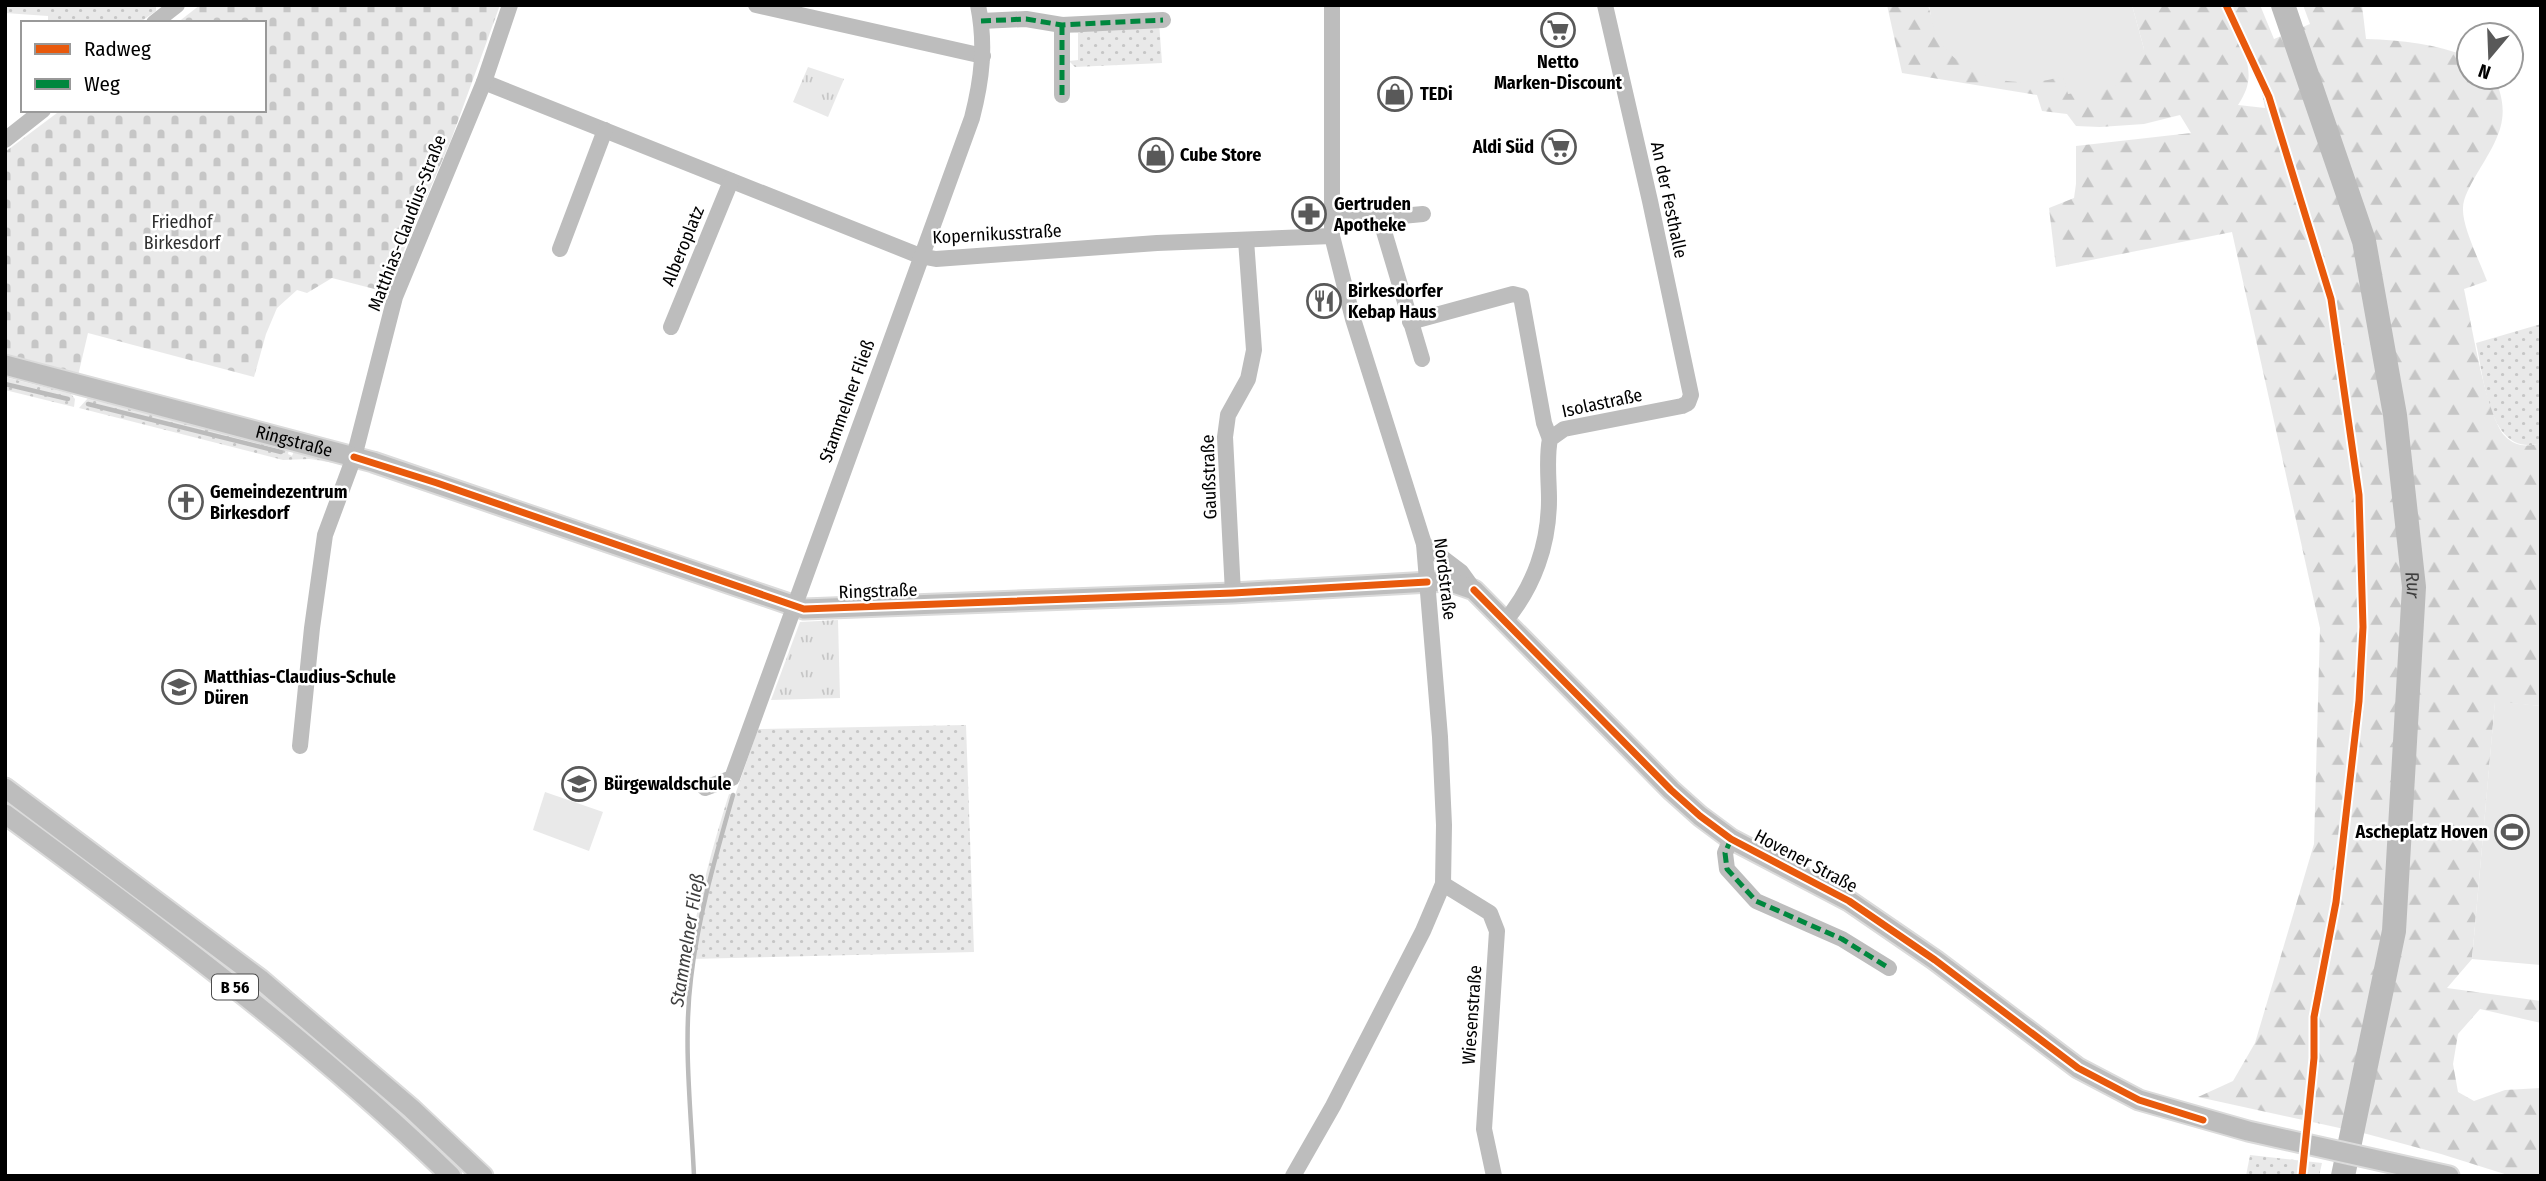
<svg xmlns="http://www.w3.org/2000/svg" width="2546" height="1181" viewBox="0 0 2546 1181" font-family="'Fira Sans Condensed',sans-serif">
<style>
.grass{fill:url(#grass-dots)}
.forest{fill:url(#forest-firs);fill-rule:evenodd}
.cemetery{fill:url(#cemetery-stones)}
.park{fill:url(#park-tufts)}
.pitch{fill:#e9e9e9}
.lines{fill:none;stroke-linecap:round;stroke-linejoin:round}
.stream{stroke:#bbb;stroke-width:4.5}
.river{stroke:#bbb;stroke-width:24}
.major-casing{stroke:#dbdbdb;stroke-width:23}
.minor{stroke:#bdbdbd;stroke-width:16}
.major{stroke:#bdbdbd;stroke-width:19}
.quiet{stroke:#00873e;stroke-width:5;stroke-dasharray:10 5;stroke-linecap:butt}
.cycleway-casing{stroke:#fff;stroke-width:11}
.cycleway{stroke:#e8590c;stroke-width:7}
.labels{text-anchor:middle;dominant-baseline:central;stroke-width:5;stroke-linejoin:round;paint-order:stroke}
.shield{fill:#fff;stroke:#4c4c4c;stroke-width:2}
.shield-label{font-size:16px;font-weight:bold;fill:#000}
.poi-label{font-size:18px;font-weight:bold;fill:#000;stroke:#fff;text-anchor:start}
.street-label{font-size:18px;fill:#000;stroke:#fff}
.park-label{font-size:18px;fill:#2e2e2e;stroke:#fff}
.water-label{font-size:19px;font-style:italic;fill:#3f3f3f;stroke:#fff}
</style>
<defs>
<pattern id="grass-dots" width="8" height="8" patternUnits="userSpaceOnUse" patternTransform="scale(1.75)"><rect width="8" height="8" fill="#e9e9e9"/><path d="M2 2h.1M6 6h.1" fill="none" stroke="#c6c6c6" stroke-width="1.8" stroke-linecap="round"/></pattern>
<pattern id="forest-firs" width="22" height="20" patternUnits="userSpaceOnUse" patternTransform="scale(1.75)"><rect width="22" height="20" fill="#e9e9e9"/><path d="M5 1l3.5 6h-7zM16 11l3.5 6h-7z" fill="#c6c6c6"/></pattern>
<pattern id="cemetery-stones" width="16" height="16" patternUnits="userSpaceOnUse" patternTransform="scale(1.75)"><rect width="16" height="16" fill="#e9e9e9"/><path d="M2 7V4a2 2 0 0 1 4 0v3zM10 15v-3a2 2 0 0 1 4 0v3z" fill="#c6c6c6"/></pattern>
<pattern id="park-tufts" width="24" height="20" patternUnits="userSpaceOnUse" patternTransform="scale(1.75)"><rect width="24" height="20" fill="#e9e9e9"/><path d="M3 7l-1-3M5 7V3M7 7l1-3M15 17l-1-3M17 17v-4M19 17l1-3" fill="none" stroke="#c6c6c6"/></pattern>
</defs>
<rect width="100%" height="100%" fill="#fff"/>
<g class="grass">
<polygon points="5,5 156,5 156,11 139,23 48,23 48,16 5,13"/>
<polygon points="1159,22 1162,63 1075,67 1069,61 1078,60 1078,33 1069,32"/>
<path d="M2541,324v119c-52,16 -57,-66 -65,-100z"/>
<polygon points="5,377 71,394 75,399 74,407 5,390"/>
<polygon points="88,398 289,449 288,454 292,456 294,451 335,463 309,459 283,460 79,408"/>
<path d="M966,725l8,227 -285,7c8,-56 23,-111 40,-165l6,1 23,-66z"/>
<polygon points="2250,1155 2322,1163 2319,1176 2246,1176"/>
</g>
<path class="forest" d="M1887,5h41l9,31 126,40 81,-27 -12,-44h128l14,34 36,-15 -7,-19h59l4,34c37,1 68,5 103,18v20h25c20,42 2,64 -19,100 -5,9 -12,21 -12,31 -1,19 17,54 24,73l-23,8c7,32 22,127 41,147 10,11 23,11 36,7v263l-46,-4 -23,257 -25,29 94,13v22l-61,-14 -22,25 -5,30 5,28 16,9 31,-11 36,-2v88h-30l-70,-22 -74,-20 -169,-37 35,-16 22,-38 59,-199 6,-216 -88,-396 -176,35 -7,-59 25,-10 2,-14v-38l115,-13 -11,-18 -36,9 -44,3 -24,-1 -9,-12 -25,-3 -5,-16 -135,-22zM2254,52l11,56 -27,-3c11,-17 13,-28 8,-47z"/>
<polygon class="cemetery" points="200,5 500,5 451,140 386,292 332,278 307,293 297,290 277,308 266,334 254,377 88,333 77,380 5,359 5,152 61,110 264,110 264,23 177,23"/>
<g class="park">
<polygon points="808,67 844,79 828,117 793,102"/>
<polygon points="838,620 840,698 771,700 800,622"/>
</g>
<g class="pitch">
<path d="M1929,5h203l12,44 -31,39 -45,6 -5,-18c-44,15 -101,3 -126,-39 -5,-9 -6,-22 -8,-32z"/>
<polygon points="2495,701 2541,706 2541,965 2472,959"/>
<polygon points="545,792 603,812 589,851 533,830"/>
</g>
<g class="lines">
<g class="stream">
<polyline points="5,384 68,399"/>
<polyline points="88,404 281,452"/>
<path d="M694,1176c-3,-66 -11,-133 -3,-198 7,-62 25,-123 42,-183"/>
</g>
<path class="river" id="s1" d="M2283,5l81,236 31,174 19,172 -20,344 -51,245"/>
<g class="major-casing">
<g id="major">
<path id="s2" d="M5,365l368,97 431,147 429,-16 215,-12 26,9 197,200 29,26 31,23 118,62 86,59 143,108 61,32 109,31 201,45"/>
<polyline points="5,788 260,979 412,1109 483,1176"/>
<path d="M5,814c155,114 308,228 446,362"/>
</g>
</g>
<g class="minor">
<polyline points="756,5 983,56"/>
<polyline points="981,21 1026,19 1062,25 1163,20"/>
<polyline points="154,23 177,5"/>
<polyline points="484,82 920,256 936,259 1157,243 1332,236"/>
<polyline points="1062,95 1062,25"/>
<polyline points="5,140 43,110"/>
<polyline points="1331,217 1380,218 1423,214"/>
<polyline points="1380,218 1422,359"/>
<polyline points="560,249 605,130"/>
<polyline points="1410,322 1513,294 1521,296 1544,423 1550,439"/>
<polyline points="671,327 731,181"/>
<polyline points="1424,544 1461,572 1474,590"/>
<polyline points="1233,593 1225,437 1228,415 1248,379 1254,350 1246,240"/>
<path d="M1505,621c29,-34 44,-77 44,-122 0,-19 -3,-41 1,-60l14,-10 118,-23 6,-3 3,-8 -41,-194 -45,-196"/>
<polyline points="300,746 312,628 325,535 354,457 395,297 484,82 510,5"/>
<path d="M705,788l27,-10 240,-660c10,-39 14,-73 6,-113"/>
<polyline points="1731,839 1725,853 1727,869 1756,901 1842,939 1889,968"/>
<polyline points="1443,884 1490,913 1497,931 1484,1129 1494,1176"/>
<polyline points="1293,1176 1333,1106 1423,931 1443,884 1444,825 1440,737 1424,544 1353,319 1332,236 1332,5"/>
</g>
<use href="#major" class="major"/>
<g class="quiet">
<polyline points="981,21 1026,19 1062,25 1163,20"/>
<polyline points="1062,95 1062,25"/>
<polyline points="1731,839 1725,853 1727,869 1756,901 1842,939 1889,968"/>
</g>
<g class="cycleway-casing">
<g id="cycleway">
<polyline points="2226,5 2269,97 2331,299 2359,495 2363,627 2359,701 2336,902 2314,1017 2314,1058 2302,1176"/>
<polyline points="354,457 437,483 804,609 1233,593 1427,582"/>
<polyline points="1474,590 1671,790 1700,816 1731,839 1849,901 1935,960 2078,1068 2139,1100 2203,1120"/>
</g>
</g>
<use href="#cycleway" class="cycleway"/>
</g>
<defs>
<g id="supermarket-ring" transform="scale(1.75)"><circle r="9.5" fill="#fff" stroke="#595959" stroke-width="1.5"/><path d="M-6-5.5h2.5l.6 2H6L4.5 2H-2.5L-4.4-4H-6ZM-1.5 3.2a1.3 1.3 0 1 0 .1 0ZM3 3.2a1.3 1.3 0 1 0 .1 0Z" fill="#595959"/></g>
<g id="shop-ring" transform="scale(1.75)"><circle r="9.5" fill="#fff" stroke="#595959" stroke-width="1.5"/><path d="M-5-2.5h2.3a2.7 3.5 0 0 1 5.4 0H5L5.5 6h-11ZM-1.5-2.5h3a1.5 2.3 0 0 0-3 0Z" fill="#595959"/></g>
<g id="pharmacy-ring" transform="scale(1.75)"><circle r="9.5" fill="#fff" stroke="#595959" stroke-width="1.5"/><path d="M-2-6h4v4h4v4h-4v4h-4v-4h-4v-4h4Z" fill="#595959"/></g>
<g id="restaurant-ring" transform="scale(1.75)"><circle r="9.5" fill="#fff" stroke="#595959" stroke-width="1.5"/><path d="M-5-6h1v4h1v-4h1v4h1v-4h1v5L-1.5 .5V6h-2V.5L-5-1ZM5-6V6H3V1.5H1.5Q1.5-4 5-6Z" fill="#595959"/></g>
<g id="church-ring" transform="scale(1.75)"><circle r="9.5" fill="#fff" stroke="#595959" stroke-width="1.5"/><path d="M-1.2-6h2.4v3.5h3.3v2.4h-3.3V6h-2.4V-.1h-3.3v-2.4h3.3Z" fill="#595959"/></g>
<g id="school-ring" transform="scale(1.75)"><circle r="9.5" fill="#fff" stroke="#595959" stroke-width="1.5"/><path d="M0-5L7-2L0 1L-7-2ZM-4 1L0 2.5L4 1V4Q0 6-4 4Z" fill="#595959"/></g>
<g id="stadium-ring" transform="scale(1.75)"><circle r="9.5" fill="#fff" stroke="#595959" stroke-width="1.5"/><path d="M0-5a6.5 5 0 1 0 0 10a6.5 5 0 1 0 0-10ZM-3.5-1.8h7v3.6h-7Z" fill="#595959"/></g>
</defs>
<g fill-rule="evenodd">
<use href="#supermarket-ring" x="1558" y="30"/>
<use href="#shop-ring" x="1395" y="94"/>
<use href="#supermarket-ring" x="1559" y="147"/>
<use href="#shop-ring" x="1156" y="155"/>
<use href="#pharmacy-ring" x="1309" y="214"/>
<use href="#restaurant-ring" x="1324" y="301"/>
<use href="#church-ring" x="186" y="502"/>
<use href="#school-ring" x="179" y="687"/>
<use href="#school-ring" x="579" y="784"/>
<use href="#stadium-ring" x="2512" y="832"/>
</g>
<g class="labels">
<rect class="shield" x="212" y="974.5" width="46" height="25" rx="5"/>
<g class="shield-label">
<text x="235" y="987">B 56</text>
</g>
<g class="poi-label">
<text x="1558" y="62" text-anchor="middle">Netto<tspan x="1558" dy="21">Marken-Discount</tspan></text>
<text x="1420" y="94">TEDi</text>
<text x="1534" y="147" text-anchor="end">Aldi Süd</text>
<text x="1180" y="155">Cube Store</text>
<text x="1334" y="204">Gertruden<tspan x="1334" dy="21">Apotheke</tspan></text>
<text x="1348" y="291">Birkesdorfer<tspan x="1348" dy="21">Kebap Haus</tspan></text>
<text x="210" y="492">Gemeindezentrum<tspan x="210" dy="21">Birkesdorf</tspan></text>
<text x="204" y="677">Matthias-Claudius-Schule<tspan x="204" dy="21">Düren</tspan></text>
<text x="604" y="784">Bürgewaldschule</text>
<text x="2488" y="832" text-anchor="end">Ascheplatz Hoven</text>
</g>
<g class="street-label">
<text transform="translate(1669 200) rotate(78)">An der Festhalle</text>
<text transform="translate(407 223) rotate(-69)">Matthias-Claudius-Straße</text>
<text transform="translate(997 234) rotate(-3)">Kopernikusstraße</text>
<text transform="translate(683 246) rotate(-68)">Alberoplatz</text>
<text transform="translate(847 401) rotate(-70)">Stammelner Fließ</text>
<text transform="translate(1602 403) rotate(-12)">Isolastraße</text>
<text stroke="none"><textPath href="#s2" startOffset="299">Ringstraße</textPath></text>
<text transform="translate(1209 477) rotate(-92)">Gaußstraße</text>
<text transform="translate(1445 579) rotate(83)">Nordstraße</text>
<text transform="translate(878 591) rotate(-2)">Ringstraße</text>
<text transform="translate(1806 861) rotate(28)">Hovener Straße</text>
<text transform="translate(1472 1015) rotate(-86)">Wiesenstraße</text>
</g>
<g class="park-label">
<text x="182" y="222">Friedhof<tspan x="182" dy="21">Birkesdorf</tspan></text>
</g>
<g class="water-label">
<text stroke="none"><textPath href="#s1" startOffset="597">Rur</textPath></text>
<text transform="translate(687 940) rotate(-81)">Stammelner Fließ</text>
</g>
</g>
<rect width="2546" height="1181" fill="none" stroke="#000000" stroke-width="14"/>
<rect x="21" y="21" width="245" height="91" fill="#ffffff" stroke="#999999" stroke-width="2"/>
<rect x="35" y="44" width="35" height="10" fill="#e8590c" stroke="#999999" stroke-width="2"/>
<text x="84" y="56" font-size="21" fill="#000000">Radweg</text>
<rect x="35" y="79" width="35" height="10" fill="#00873e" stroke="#999999" stroke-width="2"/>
<text x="84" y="91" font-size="21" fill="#000000">Weg</text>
<g transform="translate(2490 56) rotate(199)"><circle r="33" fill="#ffffff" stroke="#999999" stroke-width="2"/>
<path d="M0-5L12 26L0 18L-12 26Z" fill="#595959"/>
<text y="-10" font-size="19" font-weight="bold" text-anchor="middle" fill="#000000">N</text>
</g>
</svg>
